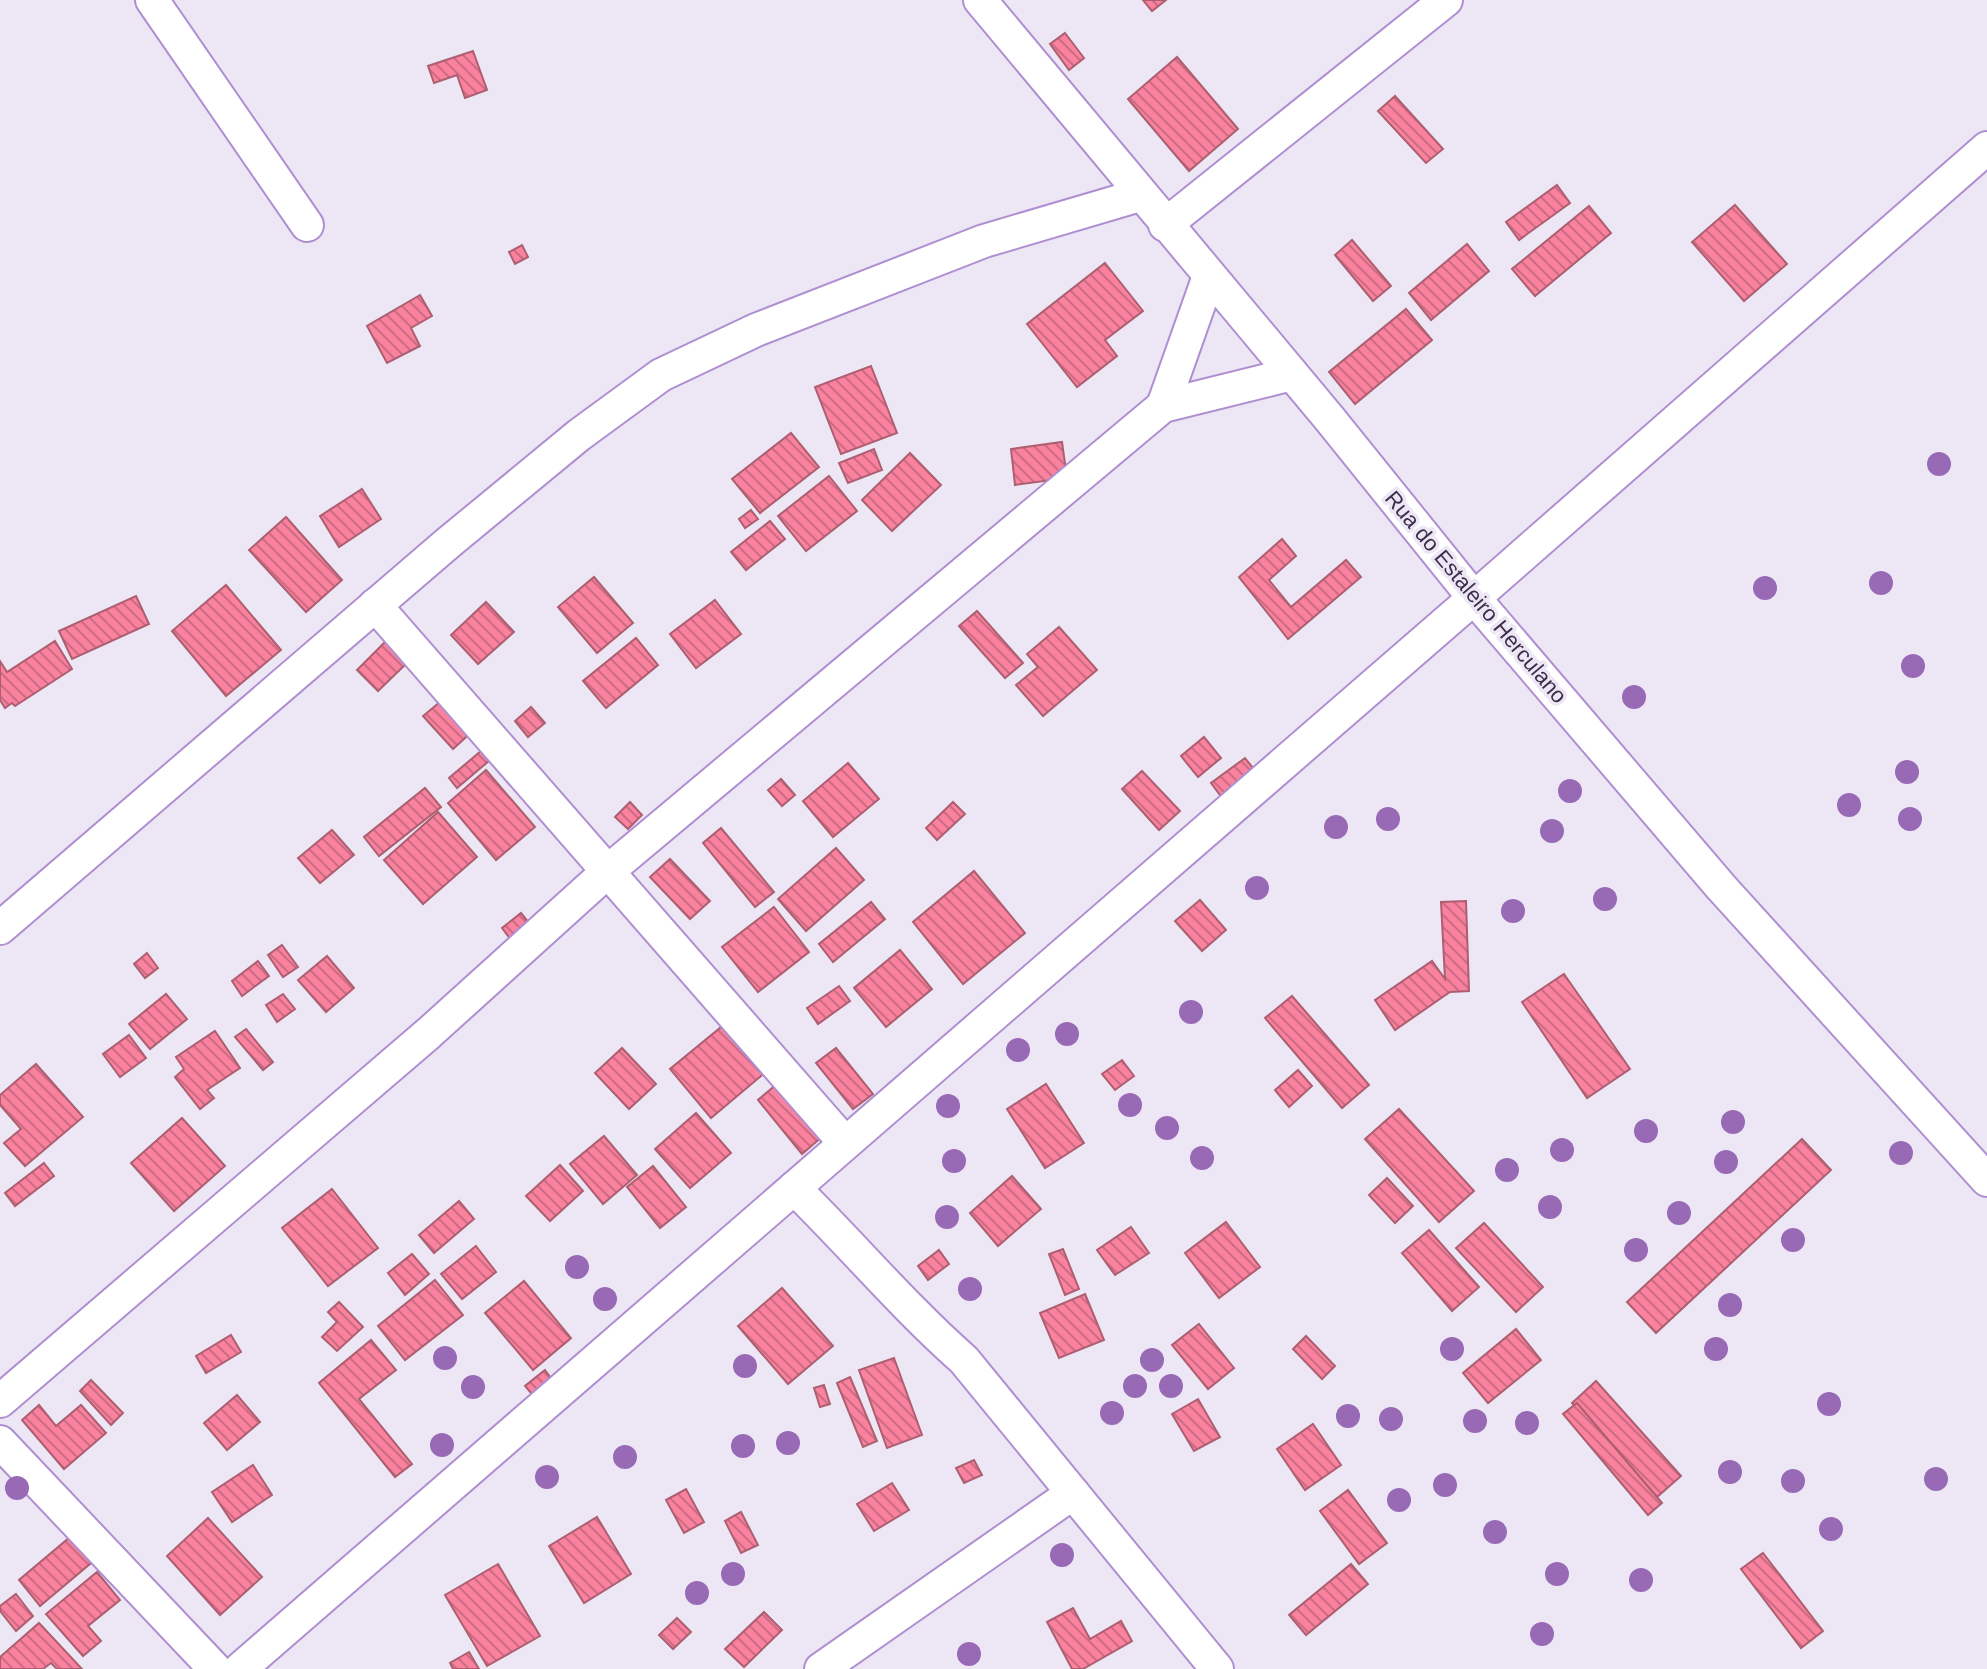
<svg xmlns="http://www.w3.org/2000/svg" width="1987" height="1669" viewBox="0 0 1987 1669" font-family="Helvetica,sans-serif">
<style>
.building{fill:url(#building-back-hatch);stroke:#ad5f71;stroke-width:2}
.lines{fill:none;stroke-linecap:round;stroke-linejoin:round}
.street-casing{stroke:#af8fd1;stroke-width:36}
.street{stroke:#fff;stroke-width:32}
.tree{fill:#9869b5}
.labels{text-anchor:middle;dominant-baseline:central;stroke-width:7;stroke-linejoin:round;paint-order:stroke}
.street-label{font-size:22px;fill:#3c2e4a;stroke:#ede7f5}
</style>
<defs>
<pattern id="building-back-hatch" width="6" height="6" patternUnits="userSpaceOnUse" patternTransform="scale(2)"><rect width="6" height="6" fill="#fa829e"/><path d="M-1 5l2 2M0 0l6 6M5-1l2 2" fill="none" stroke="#cc6b83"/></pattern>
</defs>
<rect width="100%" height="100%" fill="#ede7f5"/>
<g class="building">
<polygon points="1143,0 1166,0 1152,11"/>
<polygon points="1065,33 1084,58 1069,70 1050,44"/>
<polygon points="473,51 487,90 465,98 457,75 434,83 428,66"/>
<polygon points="1177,57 1238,129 1189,171 1128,99"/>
<polygon points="1395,96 1443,149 1426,163 1378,111"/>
<polygon points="1557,185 1570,203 1519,240 1506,222"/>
<polygon points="1735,205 1787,264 1744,301 1692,242"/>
<polygon points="1589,206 1611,233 1535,296 1512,269"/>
<polygon points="1352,240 1391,286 1373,301 1335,255"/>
<polygon points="1467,244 1489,271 1431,320 1409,293"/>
<polygon points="522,245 528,257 515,264 509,252"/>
<polygon points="1105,263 1143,311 1105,340 1117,356 1077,387 1027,324"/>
<polygon points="420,295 432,316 411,328 420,346 387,363 367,326"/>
<polygon points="1406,309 1432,340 1355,404 1329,372"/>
<polygon points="871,366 897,433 841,454 815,387"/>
<polygon points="791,433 819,467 760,513 732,479"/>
<polygon points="1062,442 1067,478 1015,485 1011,449"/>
<polygon points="874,449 882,470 848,483 839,463"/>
<polygon points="910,453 941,485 892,531 862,500"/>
<polygon points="829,476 857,511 806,551 778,516"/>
<polygon points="362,489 381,519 339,547 320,516"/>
<polygon points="751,510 758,519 745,528 739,519"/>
<polygon points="286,517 342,580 306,612 249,550"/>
<polygon points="770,521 785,539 746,570 731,552"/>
<polygon points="1282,539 1296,556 1269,580 1291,607 1346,560 1361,577 1288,639 1239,577"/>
<polygon points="594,577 633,623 597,653 558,607"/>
<polygon points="226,585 281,650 226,696 172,631"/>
<polygon points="136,596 149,624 72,659 59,631"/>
<polygon points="715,600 741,634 696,668 670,634"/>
<polygon points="486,602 514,632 478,664 451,635"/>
<polygon points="977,611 1023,663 1005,678 959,626"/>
<polygon points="1059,627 1097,670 1043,716 1016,685 1038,667 1027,654"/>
<polygon points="636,638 658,665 606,708 583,681"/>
<polygon points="55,641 72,669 15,706 12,703 5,708 0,700 0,661 7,672"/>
<polygon points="386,641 407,663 378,691 357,670"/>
<polygon points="446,697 475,729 453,749 423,716"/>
<polygon points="531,707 545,723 528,737 515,721"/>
<polygon points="1204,737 1221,758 1198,777 1181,756"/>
<polygon points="488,745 496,755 457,788 449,778"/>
<polygon points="1245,758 1257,773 1223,799 1211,783"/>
<polygon points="848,763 879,799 833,837 803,801"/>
<polygon points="486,770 535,827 496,860 448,803"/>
<polygon points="1142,771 1180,811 1159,830 1122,789"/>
<polygon points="781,779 795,795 782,806 768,790"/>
<polygon points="425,788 441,807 379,856 364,837"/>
<polygon points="630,802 642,815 628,829 615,817"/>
<polygon points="953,802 965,814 937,840 926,828"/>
<polygon points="438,812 477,857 423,904 384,860"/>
<polygon points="721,828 774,892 755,907 703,843"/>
<polygon points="332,830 354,855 320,883 298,858"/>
<polygon points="836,848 864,880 806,931 778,899"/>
<polygon points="670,859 710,901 690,919 650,877"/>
<polygon points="974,871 1025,933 963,984 913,922"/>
<polygon points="1200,900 1226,930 1202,951 1175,921"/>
<polygon points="1466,901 1469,991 1450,992 1395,1030 1375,1000 1432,961 1445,979 1441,902"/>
<polygon points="871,902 885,919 833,962 819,944"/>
<polygon points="774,907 809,952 758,992 722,947"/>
<polygon points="521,913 534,929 514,944 502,928"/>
<polygon points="282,945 298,967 283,977 268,955"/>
<polygon points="900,950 932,989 886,1027 854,988"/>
<polygon points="147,953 158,968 145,978 134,964"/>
<polygon points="327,956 354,988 326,1012 298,980"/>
<polygon points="258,961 269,976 242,996 232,981"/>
<polygon points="1564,974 1630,1069 1587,1098 1522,1002"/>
<polygon points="839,986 850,1001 818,1024 807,1008"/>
<polygon points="166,994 187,1019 150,1049 129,1024"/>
<polygon points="283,994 295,1009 277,1022 266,1005"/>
<polygon points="1292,996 1369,1085 1342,1108 1265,1018"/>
<polygon points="726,1023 767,1071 711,1118 670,1069"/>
<polygon points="246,1029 273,1062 263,1070 235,1037"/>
<polygon points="215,1031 240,1068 207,1090 214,1098 200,1109 175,1077 184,1069 176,1057"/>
<polygon points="129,1035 146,1058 120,1077 103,1054"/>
<polygon points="622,1048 656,1084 629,1109 595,1073"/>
<polygon points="836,1048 873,1094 853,1109 816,1063"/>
<polygon points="1122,1060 1134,1076 1115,1090 1102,1074"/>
<polygon points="36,1064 83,1117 25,1166 4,1143 21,1129 0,1105 0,1095"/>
<polygon points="1298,1070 1312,1086 1289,1107 1275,1090"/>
<polygon points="778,1083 823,1136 802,1154 758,1100"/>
<polygon points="1046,1084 1084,1143 1045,1168 1007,1109"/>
<polygon points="1399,1109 1474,1191 1439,1222 1365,1139"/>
<polygon points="696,1113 731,1153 690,1188 655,1149"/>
<polygon points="182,1118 225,1166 174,1211 131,1163"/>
<polygon points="604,1136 637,1175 603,1204 570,1164"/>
<polygon points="1802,1139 1831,1170 1656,1333 1627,1302"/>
<polygon points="44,1163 54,1176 15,1206 5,1193"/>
<polygon points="560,1165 583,1191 550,1221 526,1196"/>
<polygon points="653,1166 686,1207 660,1228 627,1187"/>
<polygon points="1012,1176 1041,1209 998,1246 970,1213"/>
<polygon points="1387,1178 1413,1206 1395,1223 1369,1195"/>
<polygon points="332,1189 378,1248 328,1286 282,1228"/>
<polygon points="459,1201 474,1219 434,1253 419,1235"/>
<polygon points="1226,1222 1260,1267 1219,1298 1185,1253"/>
<polygon points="1484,1223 1543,1287 1516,1312 1456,1248"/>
<polygon points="1131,1227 1149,1253 1115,1275 1097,1250"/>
<polygon points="1429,1230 1479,1287 1452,1311 1402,1253"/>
<polygon points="476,1246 496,1272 462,1299 441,1274"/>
<polygon points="1063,1249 1079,1289 1065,1295 1049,1254"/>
<polygon points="939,1250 949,1264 928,1280 918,1266"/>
<polygon points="412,1254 429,1274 405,1295 388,1273"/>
<polygon points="435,1280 463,1315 405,1360 378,1326"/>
<polygon points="524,1281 571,1338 533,1370 485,1313"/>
<polygon points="782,1288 833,1346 788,1384 738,1326"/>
<polygon points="1085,1294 1104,1340 1059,1358 1040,1313"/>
<polygon points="339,1302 363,1327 337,1351 322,1337 337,1322 328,1312"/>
<polygon points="1199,1324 1234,1368 1208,1389 1172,1345"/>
<polygon points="1516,1329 1541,1360 1488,1403 1463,1373"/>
<polygon points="231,1335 241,1352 206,1373 196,1356"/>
<polygon points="1306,1336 1335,1366 1322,1379 1293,1349"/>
<polygon points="371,1340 396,1370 359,1399 412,1464 395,1477 319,1383"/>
<polygon points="894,1358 922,1435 887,1448 859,1370"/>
<polygon points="545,1370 556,1385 537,1400 525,1386"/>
<polygon points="850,1377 877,1441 863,1447 837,1383"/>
<polygon points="91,1380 123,1413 111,1425 80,1391"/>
<polygon points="1596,1381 1681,1476 1657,1497 1572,1403"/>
<polygon points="824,1385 830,1404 820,1407 814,1388"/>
<polygon points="237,1395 260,1422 227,1450 204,1423"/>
<polygon points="1198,1399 1220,1437 1194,1451 1172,1414"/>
<polygon points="1577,1403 1662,1503 1648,1515 1563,1414"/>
<polygon points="39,1405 56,1426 81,1405 106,1433 64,1469 22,1420"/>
<polygon points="1313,1424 1341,1465 1305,1490 1277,1449"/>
<polygon points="974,1460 982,1475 964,1483 956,1468"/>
<polygon points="253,1465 272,1495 232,1522 212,1492"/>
<polygon points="892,1483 909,1510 874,1531 857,1504"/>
<polygon points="686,1489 704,1522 684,1533 666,1500"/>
<polygon points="1348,1490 1387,1543 1359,1564 1320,1511"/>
<polygon points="741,1512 758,1545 741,1553 725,1521"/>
<polygon points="597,1517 631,1574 584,1603 549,1546"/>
<polygon points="208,1518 262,1577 220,1615 167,1556"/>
<polygon points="76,1532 97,1558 40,1606 19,1580"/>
<polygon points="1763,1553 1823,1631 1801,1648 1741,1569"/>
<polygon points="498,1564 540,1636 487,1666 445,1595"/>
<polygon points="1351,1564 1368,1584 1306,1635 1289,1615"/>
<polygon points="97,1572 120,1600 88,1626 101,1641 83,1656 46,1614"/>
<polygon points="16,1594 33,1616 16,1631 0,1611 0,1606"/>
<polygon points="1073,1608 1090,1639 1121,1621 1132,1641 1083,1669 1072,1669 1047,1622"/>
<polygon points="764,1612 782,1630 744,1667 725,1649"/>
<polygon points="677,1618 691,1632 673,1649 659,1635"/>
<polygon points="39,1623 82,1669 57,1669 51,1663 43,1669 0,1669 0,1657"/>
<polygon points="469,1652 479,1669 453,1669 450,1663"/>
</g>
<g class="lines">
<g class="street-casing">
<g id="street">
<polyline points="152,0 307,225"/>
<polyline points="980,0 1329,418 1474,598 1721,887 1987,1180"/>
<polyline points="1165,225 1446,0"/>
<polyline points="1163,406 1209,276"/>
<polyline points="375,605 845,1143"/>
<polyline points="0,928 448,543 579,435 661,375 756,330 984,241 1140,195"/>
<path d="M794,1188c58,57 109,118 170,172l253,309"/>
<polyline points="0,1401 429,1033 607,872 1163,406 1292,374"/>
<polyline points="0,1442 215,1669"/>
<polyline points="240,1669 1474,598 1987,148"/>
<polyline points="821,1669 1073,1493"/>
</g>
</g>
<use href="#street" class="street"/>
</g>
<g class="tree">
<circle cx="1939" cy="464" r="12"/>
<circle cx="1881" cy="583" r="12"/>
<circle cx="1765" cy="588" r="12"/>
<circle cx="1913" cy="666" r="12"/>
<circle cx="1634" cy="697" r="12"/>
<circle cx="1907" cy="772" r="12"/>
<circle cx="1570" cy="791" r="12"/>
<circle cx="1849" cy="805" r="12"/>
<circle cx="1388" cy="819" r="12"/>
<circle cx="1910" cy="819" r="12"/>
<circle cx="1336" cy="827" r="12"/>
<circle cx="1552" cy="831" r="12"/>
<circle cx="1257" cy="888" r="12"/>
<circle cx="1605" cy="899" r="12"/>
<circle cx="1513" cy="911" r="12"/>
<circle cx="1191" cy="1012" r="12"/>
<circle cx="1067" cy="1034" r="12"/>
<circle cx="1018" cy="1050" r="12"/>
<circle cx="1130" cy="1105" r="12"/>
<circle cx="948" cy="1106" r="12"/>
<circle cx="1733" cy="1122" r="12"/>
<circle cx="1167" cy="1128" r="12"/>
<circle cx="1646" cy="1131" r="12"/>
<circle cx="1562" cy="1150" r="12"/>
<circle cx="1901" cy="1153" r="12"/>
<circle cx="1202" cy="1158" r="12"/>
<circle cx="954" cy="1161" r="12"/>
<circle cx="1726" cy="1162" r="12"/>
<circle cx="1507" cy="1170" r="12"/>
<circle cx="1550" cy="1207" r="12"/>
<circle cx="1679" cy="1213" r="12"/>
<circle cx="947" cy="1217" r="12"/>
<circle cx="1793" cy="1240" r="12"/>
<circle cx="1636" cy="1250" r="12"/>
<circle cx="577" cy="1267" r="12"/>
<circle cx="970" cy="1289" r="12"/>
<circle cx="605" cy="1299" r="12"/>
<circle cx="1730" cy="1305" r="12"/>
<circle cx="1452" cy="1349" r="12"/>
<circle cx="1716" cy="1349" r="12"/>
<circle cx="445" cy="1358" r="12"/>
<circle cx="1152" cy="1360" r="12"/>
<circle cx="745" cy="1366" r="12"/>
<circle cx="1135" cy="1386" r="12"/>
<circle cx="1171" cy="1386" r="12"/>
<circle cx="473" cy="1387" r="12"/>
<circle cx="1829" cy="1404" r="12"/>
<circle cx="1112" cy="1413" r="12"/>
<circle cx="1348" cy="1416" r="12"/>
<circle cx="1391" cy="1419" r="12"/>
<circle cx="1475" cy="1421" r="12"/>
<circle cx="1527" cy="1423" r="12"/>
<circle cx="788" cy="1443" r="12"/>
<circle cx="442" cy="1445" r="12"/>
<circle cx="743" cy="1446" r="12"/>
<circle cx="625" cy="1457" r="12"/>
<circle cx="1730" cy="1472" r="12"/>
<circle cx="547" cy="1477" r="12"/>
<circle cx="1936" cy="1479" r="12"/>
<circle cx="1793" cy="1481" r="12"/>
<circle cx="1445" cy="1485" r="12"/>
<circle cx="17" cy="1488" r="12"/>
<circle cx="1399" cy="1500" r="12"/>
<circle cx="1831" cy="1529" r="12"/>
<circle cx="1495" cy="1532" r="12"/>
<circle cx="1062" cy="1555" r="12"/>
<circle cx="733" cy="1574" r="12"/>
<circle cx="1557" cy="1574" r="12"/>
<circle cx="1641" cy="1580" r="12"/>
<circle cx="697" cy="1593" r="12"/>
<circle cx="1542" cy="1634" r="12"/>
<circle cx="969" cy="1654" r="12"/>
</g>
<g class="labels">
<g class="street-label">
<text transform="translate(1476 597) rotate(50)">Rua do Estaleiro Herculano</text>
</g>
</g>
</svg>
